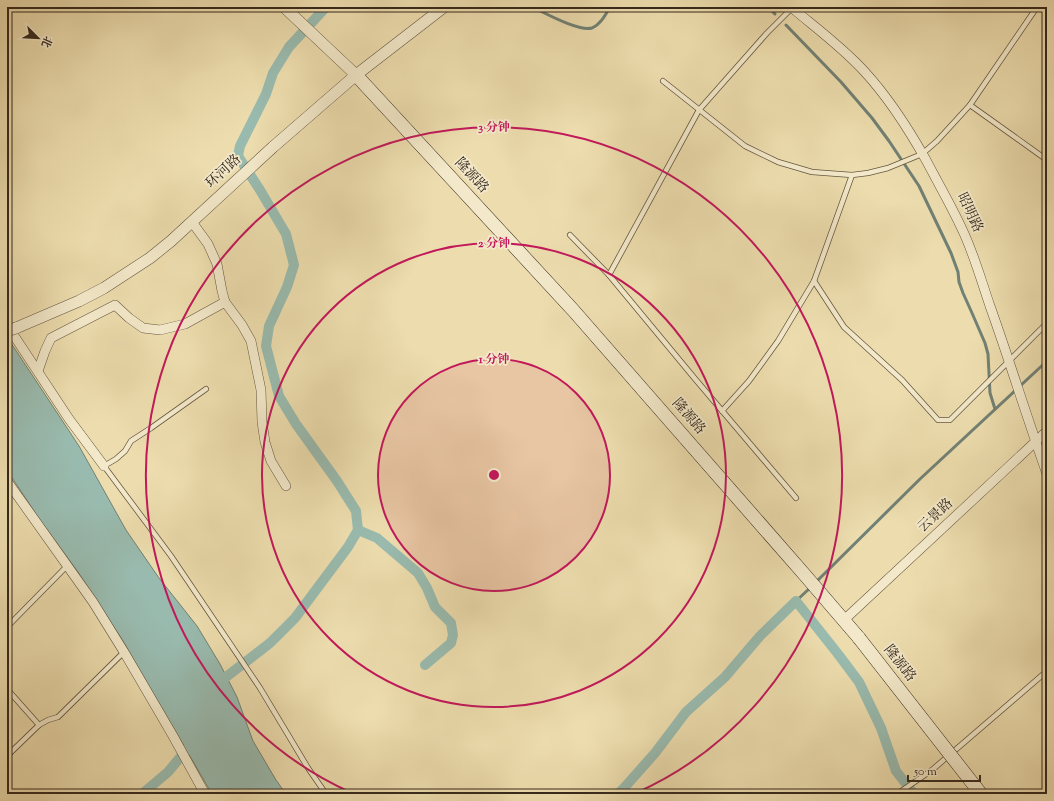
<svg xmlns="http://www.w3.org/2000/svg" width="1054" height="801" viewBox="0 0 1054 801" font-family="'Sorts Mill Goudy','Noto Serif SC',serif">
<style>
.water{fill:#99bbaf;stroke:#718175}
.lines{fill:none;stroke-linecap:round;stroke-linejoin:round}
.stream{stroke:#718175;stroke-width:3}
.canal{stroke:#99bbaf;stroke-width:10}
.service-casing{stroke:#645641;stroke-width:6}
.minor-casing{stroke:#645641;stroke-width:10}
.tertiary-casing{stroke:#645641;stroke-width:12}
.secondary-casing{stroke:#36291d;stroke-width:14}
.service{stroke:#f3e9ca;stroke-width:4.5}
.minor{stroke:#f3e9ca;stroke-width:9}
.tertiary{stroke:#f3e9ca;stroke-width:11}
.secondary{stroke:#f3e9ca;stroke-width:13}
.tertiary-bridge-casing{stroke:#645641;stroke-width:12;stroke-linecap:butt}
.secondary-bridge-casing{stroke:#36291d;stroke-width:14;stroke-linecap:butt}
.tertiary-bridge{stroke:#f3e9ca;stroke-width:11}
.secondary-bridge{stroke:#f3e9ca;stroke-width:13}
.ring{fill:none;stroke:#c2185b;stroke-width:2}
.labels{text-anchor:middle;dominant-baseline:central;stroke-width:3.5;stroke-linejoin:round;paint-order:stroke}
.street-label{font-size:14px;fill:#36291d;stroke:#f3e9ca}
.centre{fill:#c2185b;stroke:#f3e9ca;stroke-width:2}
.ring-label{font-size:12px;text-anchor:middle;font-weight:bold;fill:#c2185b;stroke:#f3e9ca;stroke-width:3.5;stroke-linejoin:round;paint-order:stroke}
</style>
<rect width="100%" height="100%" fill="#edddae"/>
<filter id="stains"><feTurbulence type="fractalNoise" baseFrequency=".005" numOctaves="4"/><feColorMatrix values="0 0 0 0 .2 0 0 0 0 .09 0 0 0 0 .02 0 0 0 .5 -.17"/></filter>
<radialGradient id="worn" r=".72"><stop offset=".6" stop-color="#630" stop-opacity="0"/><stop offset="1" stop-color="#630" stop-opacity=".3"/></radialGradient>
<polygon class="water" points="7,337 79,446 126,530 159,578 197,626 220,664 237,697 253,741 276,780 286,794 212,794 123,641 78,572 38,517 7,470"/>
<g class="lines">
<g class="stream">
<path d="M532,7c13,6 47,25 60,21 9,-4 14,-14 18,-21"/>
<polyline points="768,7 775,14"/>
<polyline points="786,25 841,82 872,118 889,141 919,186 951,253 958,272 959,282 963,293 972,313 985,343 988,354 990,393 995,409"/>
<polyline points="816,582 920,479 1047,361"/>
<polyline points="796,601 810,588"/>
</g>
<g class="canal">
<polyline points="358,530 377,538 418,573 427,588 435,607 451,623 453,635 451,643 425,665"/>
<polyline points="217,684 270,643 295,618 348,547 358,530 356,511 337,481 296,424 279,396 266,346 269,326 287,287 294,265 286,234 260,190 238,156 240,146 266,94 273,73 289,47 326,7"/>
<polyline points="142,794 168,772 188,748"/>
<polyline points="618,794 624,788 655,753 686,712 725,677 760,636 796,601 838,654 859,682 881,728 896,771 914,794"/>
</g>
<g class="service-casing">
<g id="service">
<polyline points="663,81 745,146 778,162 812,172 852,175 868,173 888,168 922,154 937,141 970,105 1037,7"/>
<polyline points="970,105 1047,160"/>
<polyline points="570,235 609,275 696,380 796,498"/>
<polyline points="609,275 699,110 767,33 793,7"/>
<polyline points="814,281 844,327 902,380 938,420 950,420 1047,323"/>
<polyline points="206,389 151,428 131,441 125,451 116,459 104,466 171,556 260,688 308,768 326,794"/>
<polyline points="722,411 749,381 778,341 814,281 852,175"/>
<polyline points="7,627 67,566"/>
<polyline points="7,689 39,725"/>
<polyline points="7,756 39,725 48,720 58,717 124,652"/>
<polyline points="897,794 932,770 1047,671"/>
</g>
</g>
<g class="minor-casing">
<g id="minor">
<path d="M791,7c25,21 51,40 73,64 24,26 44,57 62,89 12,23 25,45 36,69 12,25 19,51 28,77 20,56 37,112 57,168"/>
<polyline points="192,222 208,244 217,264 222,291 225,302 242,325 251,341 261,390 262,422 265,442 271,461 286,486"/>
<polyline points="7,325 69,419 104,466"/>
<polyline points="38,371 45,351 51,338 115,305 129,318 143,328 160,330 185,324 225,302"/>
<polyline points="7,481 93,602 124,652 173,736 205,794"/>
<polyline points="844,620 1047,431"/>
</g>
</g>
<g class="tertiary-casing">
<g id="tertiary">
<polyline points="284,7 356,75"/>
<polyline points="16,328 79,301 104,288 150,258 171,241 273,147 356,75 444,7"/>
</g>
</g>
<g class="secondary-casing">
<polyline id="secondary" points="356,75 573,310 804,574 859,638"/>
</g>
<use href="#service" class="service"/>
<use href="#minor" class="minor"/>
<use href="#tertiary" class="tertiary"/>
<use href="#secondary" class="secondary"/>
<g class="tertiary-bridge-casing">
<polyline id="tertiary-bridge" points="7,331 16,328"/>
</g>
<g class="secondary-bridge-casing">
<polyline id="secondary-bridge" points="859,638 981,794"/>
</g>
<use href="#tertiary-bridge" class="tertiary-bridge"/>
<use href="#secondary-bridge" class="secondary-bridge"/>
</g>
<circle cx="494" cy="475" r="116" fill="#c2185b" fill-opacity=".12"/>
<g class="ring">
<circle cx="494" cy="475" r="116"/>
<circle cx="494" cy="475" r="232"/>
<path d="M352 793A348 348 0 1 1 636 793"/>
</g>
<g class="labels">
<g class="street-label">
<text transform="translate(224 172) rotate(-43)">环河路</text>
<text transform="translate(471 176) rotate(47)">隆源路</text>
<text transform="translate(969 213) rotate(65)">昭明路</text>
<text transform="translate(688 417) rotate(49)">隆源路</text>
<text transform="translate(936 516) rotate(-43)">云景路</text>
<text transform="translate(899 664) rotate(52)">隆源路</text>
</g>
</g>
<circle cx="494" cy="475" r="6" class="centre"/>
<g class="ring-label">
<text x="494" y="131">3 分钟</text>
<text x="494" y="247">2 分钟</text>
<text x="494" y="363">1 分钟</text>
</g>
<rect width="1054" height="801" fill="none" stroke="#edddae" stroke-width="24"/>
<rect x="8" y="8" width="1038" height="785" fill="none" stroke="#36291d" stroke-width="2"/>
<rect x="12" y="12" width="1030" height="777" fill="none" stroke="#36291d"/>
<g transform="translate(38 38) rotate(114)" stroke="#f3e9ca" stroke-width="3" paint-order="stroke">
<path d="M0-3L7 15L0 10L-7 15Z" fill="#36291d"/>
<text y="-6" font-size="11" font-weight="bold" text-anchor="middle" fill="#36291d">北</text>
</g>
<path d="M908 775v6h72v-6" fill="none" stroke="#36291d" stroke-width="2"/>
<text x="914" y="775" font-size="12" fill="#36291d" stroke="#f3e9ca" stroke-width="3" paint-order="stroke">50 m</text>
<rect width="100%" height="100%" filter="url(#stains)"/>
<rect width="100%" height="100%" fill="url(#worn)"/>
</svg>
